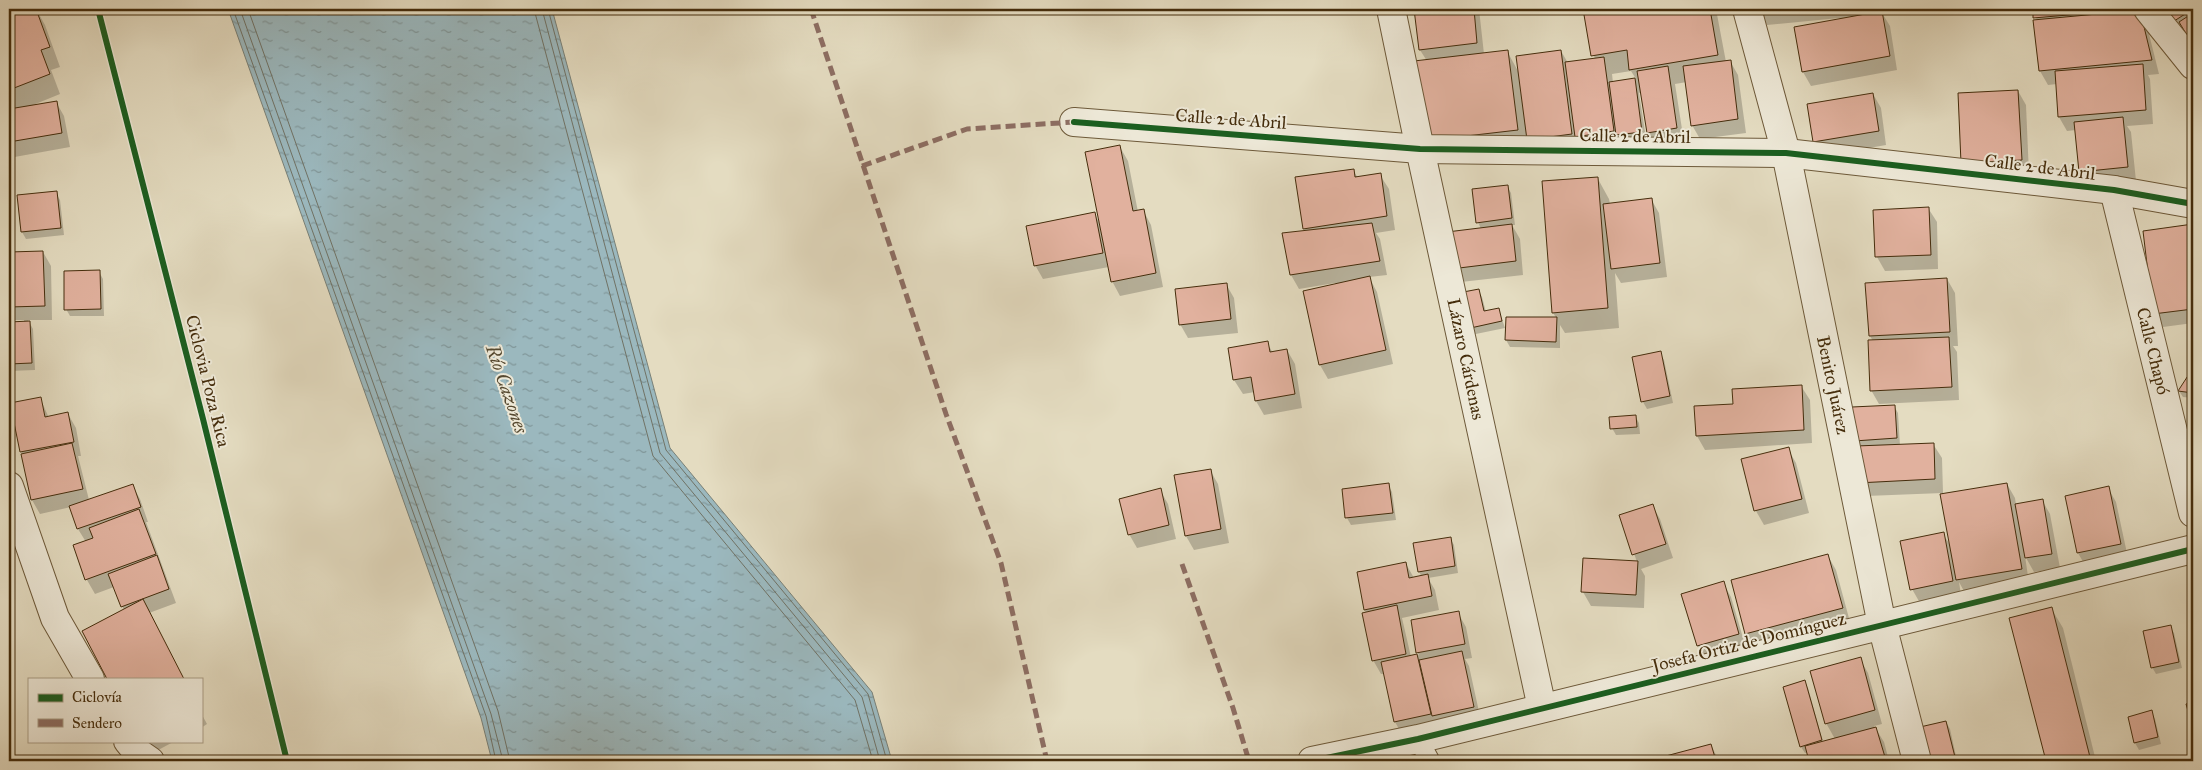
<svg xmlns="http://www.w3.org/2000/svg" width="2202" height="770" viewBox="0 0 2202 770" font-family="'IM FELL Great Primer',serif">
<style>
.water{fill:url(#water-ripples);stroke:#798077}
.shadow{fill:#0003;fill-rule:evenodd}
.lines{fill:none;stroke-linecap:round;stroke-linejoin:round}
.shore{stroke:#707265;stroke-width:1}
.building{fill:#e1b19e;stroke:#452d0c}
.service-casing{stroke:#6d5939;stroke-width:21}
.minor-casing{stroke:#6d5939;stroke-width:30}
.service{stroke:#ede8d7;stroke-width:19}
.minor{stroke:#ede8d7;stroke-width:28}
.quiet{stroke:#8d6e63;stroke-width:5;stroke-dasharray:10 5;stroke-linecap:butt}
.cycleway-casing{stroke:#ede8d7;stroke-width:9}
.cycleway{stroke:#1b5e20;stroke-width:6}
.labels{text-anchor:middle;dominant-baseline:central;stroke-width:4;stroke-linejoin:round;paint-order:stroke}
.street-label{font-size:18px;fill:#452d0c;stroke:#ede8d7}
.water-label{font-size:19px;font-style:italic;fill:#564930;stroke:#ede8d7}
</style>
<defs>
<pattern id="water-ripples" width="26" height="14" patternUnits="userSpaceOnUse" patternTransform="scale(1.25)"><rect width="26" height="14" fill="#9bb8be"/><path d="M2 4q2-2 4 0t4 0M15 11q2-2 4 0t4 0" fill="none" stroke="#809699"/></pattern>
</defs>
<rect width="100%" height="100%" fill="#e4dcc1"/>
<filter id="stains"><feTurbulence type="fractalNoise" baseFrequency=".004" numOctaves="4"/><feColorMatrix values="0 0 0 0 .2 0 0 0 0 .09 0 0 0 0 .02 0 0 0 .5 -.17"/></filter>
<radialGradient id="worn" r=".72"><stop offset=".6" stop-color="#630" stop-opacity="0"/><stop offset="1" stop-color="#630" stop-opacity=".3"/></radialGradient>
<polygon class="water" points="228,9 552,9 670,448 872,692 892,761 492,761 481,718"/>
<g class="shadow">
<polygon points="9,9 36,9 45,25 60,67 51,70 60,94 33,105 56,102 64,116 70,147 9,158"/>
<path d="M1409,9h70l5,45 23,-3 12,22 42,-22 7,12 27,-3 -11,-51h132l10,53 4,-1 8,14 8,58 -46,6 -8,-14 -5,-43 -12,2 9,58 -28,4 -8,-14 -6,-40 -3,1 7,45 -210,23 -9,-100 -7,-11 -4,-38 -5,1zM1631,71l5,8 -23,4 -1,-9z"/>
<polygon points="1758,9 1925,9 1882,13 1890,26 1897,70 1811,86 1803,72 1796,28 1839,20 1839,18 1767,25"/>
<polygon points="2034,9 2124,9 2127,13 2147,26 2159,74 2148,75 2150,79 2153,124 2127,126 2131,132 2136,181 2088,186 2080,172 2076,130 2067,131 2059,117 2057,84 2048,85 2040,71 2037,21"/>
<polygon points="2163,9 2193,9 2193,44 2186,32 2180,36"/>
<polygon points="2018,91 2026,105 2029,174 1971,177"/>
<polygon points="1873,94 1881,108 1886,145 1823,156 1815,142 1808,105"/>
<polygon points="1120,147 1128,161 1138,212 1143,210 1151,225 1163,287 1120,296 1112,281 1109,267 1043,279 1035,265 1095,214 1100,224"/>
<polygon points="1353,170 1358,178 1380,175 1389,189 1395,230 1376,233 1380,239 1387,275 1369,277 1377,292 1393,364 1328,379 1320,365 1305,292 1336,285 1335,283 1299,289 1291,275 1284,234 1306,232 1304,229"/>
<polygon points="1598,179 1609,199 1610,204 1651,199 1659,213 1667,277 1621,283 1615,273 1619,328 1565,333 1560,325 1560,348 1510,347 1506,340 1557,319 1553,313"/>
<polygon points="1507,186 1511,193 1515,225 1512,225 1520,239 1523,275 1461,282 1452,268 1481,229 1478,222"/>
<polygon points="56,193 60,200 64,235 26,239 22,232"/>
<polygon points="1928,208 1937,222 1938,269 1885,271 1877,257 1875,211"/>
<polygon points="2193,226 2193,323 2163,327 2155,313 2144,232"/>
<polygon points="43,252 51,266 52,320 28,320 33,329 35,370 10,371 9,323 24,322 24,320 9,320 9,253"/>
<polygon points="99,272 103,279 104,316 70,316 66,309"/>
<polygon points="1947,279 1955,293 1958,346 1953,346 1957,352 1959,400 1879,404 1871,390 1873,341 1870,336 1867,284"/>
<polygon points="1226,284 1234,298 1238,333 1188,338 1180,324"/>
<polygon points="1478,290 1482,297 1486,312 1499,310 1505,328 1471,335"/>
<polygon points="1267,343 1273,353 1287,350 1295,364 1302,408 1264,415 1256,401 1255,392 1243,394 1234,380 1229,349"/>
<polygon points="1660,353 1664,360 1673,403 1647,409 1643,402 1634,358"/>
<polygon points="2193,370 2193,398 2183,397 2179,391"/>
<polygon points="1801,386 1810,400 1812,443 1705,450 1697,436 1696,407 1734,405"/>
<polygon points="40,398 49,418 68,414 76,428 81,456 78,456 89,500 132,485 140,499 148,522 146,522 176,603 149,613 124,610 114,587 95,594 87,580 74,546 86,542 78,529 71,507 40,514 32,500 11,404"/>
<polygon points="1894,406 1898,413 1900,446 1933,444 1942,458 1943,493 1866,496 1855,440"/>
<polygon points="1635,416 1639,423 1640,434 1616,435 1612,428"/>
<polygon points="1788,449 1796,463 1809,513 1764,525 1756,511 1742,460"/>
<polygon points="1210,470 1218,484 1229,543 1194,550 1186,536"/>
<polygon points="2007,484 2015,498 2016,505 2042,500 2050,514 2060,568 2034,572 2025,556 2029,583 1965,593 1959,582 1961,595 1920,603 1912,589 1943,534 1951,546"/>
<polygon points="1388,485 1392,492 1396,520 1351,525 1347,518 1343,490"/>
<polygon points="2108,488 2116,502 2128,558 2086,567 2078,553 2066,497"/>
<polygon points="1160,490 1168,504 1176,539 1137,548 1129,534"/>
<polygon points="1652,505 1660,519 1673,558 1641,569 1645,576 1644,608 1591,606 1583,592 1637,562 1621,516"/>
<polygon points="1450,538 1454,545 1458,573 1428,578 1435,590 1439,610 1402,618 1411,657 1419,655 1417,652 1458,613 1466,627 1472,658 1465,659 1469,666 1481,721 1403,736 1395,722 1385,674 1381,674 1373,660 1365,609 1406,564 1414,578 1422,577 1419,572"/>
<polygon points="1828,556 1836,570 1850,622 1754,648 1746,634 1732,581"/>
<polygon points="1723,583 1731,597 1746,648 1706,660 1698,646"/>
<polygon points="2051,608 2063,628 2096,761 2047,761 2011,619"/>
<polygon points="2170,627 2174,633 2182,668 2156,674 2152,667"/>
<polygon points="1860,659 1868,673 1882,724 1874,726 1884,742 1889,761 1810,761 1808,752 1805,753 1801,747 1804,681 1808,688 1823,742 1835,739 1826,723"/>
<polygon points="2151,712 2155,719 2161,744 2139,750 2135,743 2129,718"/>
<polygon points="201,713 207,724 201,728"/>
<polygon points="1946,722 1950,729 1957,761 1929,761"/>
<polygon points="141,741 175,741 149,755"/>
<polygon points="1711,745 1719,761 1651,761"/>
</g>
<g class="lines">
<g class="shore">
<polyline points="233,9 486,716 496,761"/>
<polyline points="240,9 491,714 503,761"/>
<polyline points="248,9 498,711 510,761"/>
<polyline points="534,9 653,456 855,700 873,761"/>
<polyline points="542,9 660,453 862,697 880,761"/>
<polyline points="548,9 666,450 868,694 887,761"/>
</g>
</g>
<g class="building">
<polygon points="21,9 36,9 50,47 41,50 50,74 9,90 9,13"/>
<polygon points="1414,9 1474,9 1477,43 1419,50"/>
<polygon points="1583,9 1710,9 1718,55 1629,70 1627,50 1591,56"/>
<polygon points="2033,9 2126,9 2127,10 2033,18"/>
<polygon points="2162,9 2193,9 2171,23"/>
<polygon points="2140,10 2152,60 2039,71 2033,20"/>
<polygon points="1882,11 1890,56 1802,72 1794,27"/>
<polygon points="2193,13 2193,45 2179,22"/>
<polygon points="1508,50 1518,130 1423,141 1414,61"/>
<polygon points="1561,50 1572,134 1527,140 1516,56"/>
<polygon points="1604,57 1614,131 1575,137 1565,62"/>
<polygon points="1731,60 1738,119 1691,126 1683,66"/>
<polygon points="2143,64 2146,110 2058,117 2055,71"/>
<polygon points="1668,66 1677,128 1647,133 1637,71"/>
<polygon points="1635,78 1642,132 1616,135 1609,82"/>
<polygon points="2018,90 2022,160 1961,163 1958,93"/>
<polygon points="1873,93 1879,131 1813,142 1807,104"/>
<polygon points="57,101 62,133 9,142 9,109"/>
<polygon points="2123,117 2128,167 2079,172 2074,122"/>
<polygon points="1120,145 1133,211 1144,209 1156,273 1111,282 1085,152"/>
<polygon points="1354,169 1355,177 1381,173 1387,216 1303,229 1295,177"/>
<polygon points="1598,177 1608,308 1552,313 1542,181"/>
<polygon points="1508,185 1512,218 1476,223 1472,189"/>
<polygon points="57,191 61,228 21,232 17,195"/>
<polygon points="1652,198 1660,263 1611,269 1603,204"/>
<polygon points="1929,207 1931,255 1875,257 1873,210"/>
<polygon points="1095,212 1103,253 1034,266 1026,226"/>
<polygon points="1372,223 1380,261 1290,275 1282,233"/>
<polygon points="1512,224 1516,261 1451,269 1447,232"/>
<polygon points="2193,224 2193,309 2153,314 2143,231"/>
<polygon points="43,251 45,306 9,307 9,252"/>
<polygon points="100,270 101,309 64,310 64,271"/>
<polygon points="1370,276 1386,350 1319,365 1303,291"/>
<polygon points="1947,278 1950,332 1869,336 1865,283"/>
<polygon points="1227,283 1231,319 1179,325 1175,289"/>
<polygon points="1479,289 1484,311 1499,308 1502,321 1466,329 1458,293"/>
<polygon points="1506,317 1557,317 1556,342 1505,340"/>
<polygon points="30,321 32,363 9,364 9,322"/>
<polygon points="1949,337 1952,387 1870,391 1868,340"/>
<polygon points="1268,341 1270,352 1287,349 1295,394 1255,401 1251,377 1233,380 1228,348"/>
<polygon points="1661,351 1670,396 1641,402 1632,357"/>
<polygon points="2193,368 2193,393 2178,391"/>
<polygon points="1802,385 1804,430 1696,436 1694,406 1733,404 1732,389"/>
<polygon points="41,397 45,417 68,412 74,442 20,452 10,403"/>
<polygon points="1895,405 1897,438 1854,441 1852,407"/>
<polygon points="1636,415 1637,427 1610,429 1609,417"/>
<polygon points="72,443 83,489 31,500 21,454"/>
<polygon points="1934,443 1935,479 1857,483 1856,446"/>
<polygon points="1789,447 1802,499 1754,511 1741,459"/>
<polygon points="1211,469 1221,529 1185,536 1174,475"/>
<polygon points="1389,483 1393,513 1345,518 1342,489"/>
<polygon points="2007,483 2022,569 1956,580 1940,494"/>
<polygon points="133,484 141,507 77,529 69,506"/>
<polygon points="2109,486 2121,544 2077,553 2065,496"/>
<polygon points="1161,488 1169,525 1128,535 1119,499"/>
<polygon points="2043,499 2052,554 2025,558 2015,504"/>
<polygon points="1653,504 1666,544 1632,555 1619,515"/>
<polygon points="139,509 156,554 85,580 73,545 93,538 89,528"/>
<polygon points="1944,532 1953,581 1910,590 1900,541"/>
<polygon points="1451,537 1455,566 1418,572 1413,543"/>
<polygon points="1828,554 1843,608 1745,634 1731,580"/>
<polygon points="157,555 169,589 121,607 108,574"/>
<polygon points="1583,558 1638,561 1636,595 1581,592"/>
<polygon points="1406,562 1409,578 1428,574 1432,596 1364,610 1357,572"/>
<polygon points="1724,581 1739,634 1697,646 1681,594"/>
<polygon points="143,599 184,679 107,679 82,631"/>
<polygon points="1397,605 1406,654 1372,661 1362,613"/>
<polygon points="2052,607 2091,761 2046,761 2009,618"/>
<polygon points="1459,611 1465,644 1416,653 1411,620"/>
<polygon points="2171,625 2179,662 2151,668 2143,631"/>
<polygon points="1462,651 1474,707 1432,716 1419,660"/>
<polygon points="1417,654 1431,714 1394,722 1381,662"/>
<polygon points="1861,657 1875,710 1825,724 1810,671"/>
<polygon points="1805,680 1822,740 1800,747 1783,687"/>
<polygon points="2193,702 2193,728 2186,704"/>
<polygon points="2152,710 2158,737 2134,743 2128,717"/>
<polygon points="1946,721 1956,761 1928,761 1920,727"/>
<polygon points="1876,727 1885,757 1868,761 1809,761 1805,746"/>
<polygon points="1711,744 1716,761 1647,761"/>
<polygon points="1887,757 1888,761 1869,761"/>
</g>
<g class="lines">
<g class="service-casing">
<polyline id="service" points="1418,739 1430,761"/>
</g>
<g class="minor-casing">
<g id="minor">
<polyline points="1391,9 1420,149 1542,708"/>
<polyline points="1747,9 1786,153 1882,625 1917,761"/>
<polyline points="2148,9 2193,65"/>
<polyline points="1074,122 1420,149 1786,153 2114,190 2193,204"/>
<polyline points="2114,190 2193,513"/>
<polyline points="9,486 55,618 90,679"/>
<polyline points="128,741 137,752 150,761"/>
<polyline points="1312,761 1418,739 2193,549"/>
</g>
</g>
<use href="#service" class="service"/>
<use href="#minor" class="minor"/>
<g class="quiet">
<polyline points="811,9 946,414 1001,563 1047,761"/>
<polyline points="862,166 967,129 1074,122"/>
<polyline points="1182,564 1233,708 1249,761"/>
</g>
<g class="cycleway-casing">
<g id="cycleway">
<polyline points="98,9 203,419 287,761"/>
<polyline points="1074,122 1420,149 1786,153 2114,190 2193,204"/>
<polyline points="1312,761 1418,739 2193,549"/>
</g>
</g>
<use href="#cycleway" class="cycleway"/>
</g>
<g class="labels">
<g class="street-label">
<text transform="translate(1231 119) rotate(4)">Calle 2 de Abril</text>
<text transform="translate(1635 136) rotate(1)">Calle 2 de Abril</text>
<text transform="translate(2040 167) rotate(7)">Calle 2 de Abril</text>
<text transform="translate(2153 351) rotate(76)">Calle Chapó</text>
<text transform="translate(1466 359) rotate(78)">Lázaro Cárdenas</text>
<text transform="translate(208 381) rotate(76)">Ciclovia Poza Rica</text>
<text transform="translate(1833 385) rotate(78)">Benito Juárez</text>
<text transform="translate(1749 642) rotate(-14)">Josefa Ortiz de Domínguez</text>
</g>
<g class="water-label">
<text transform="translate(507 389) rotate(71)">Río Cazones</text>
</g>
</g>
<rect width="2202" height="770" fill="none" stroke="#e4dcc1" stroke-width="30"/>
<rect x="10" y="10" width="2182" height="750" fill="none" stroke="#452d0c" stroke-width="2.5"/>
<rect x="15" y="15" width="2172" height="740" fill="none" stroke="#452d0c"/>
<rect x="28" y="678" width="175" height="65" fill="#ede8d7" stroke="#aa9d86"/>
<rect x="38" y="694" width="25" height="8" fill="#1b5e20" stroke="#aa9d86"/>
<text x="72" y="702" font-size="15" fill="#452d0c">Ciclovía</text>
<rect x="38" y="719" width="25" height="8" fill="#8d6e63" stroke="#aa9d86"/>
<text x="72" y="728" font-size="15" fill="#452d0c">Sendero</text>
<rect width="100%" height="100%" filter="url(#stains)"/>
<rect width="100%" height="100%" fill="url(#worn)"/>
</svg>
